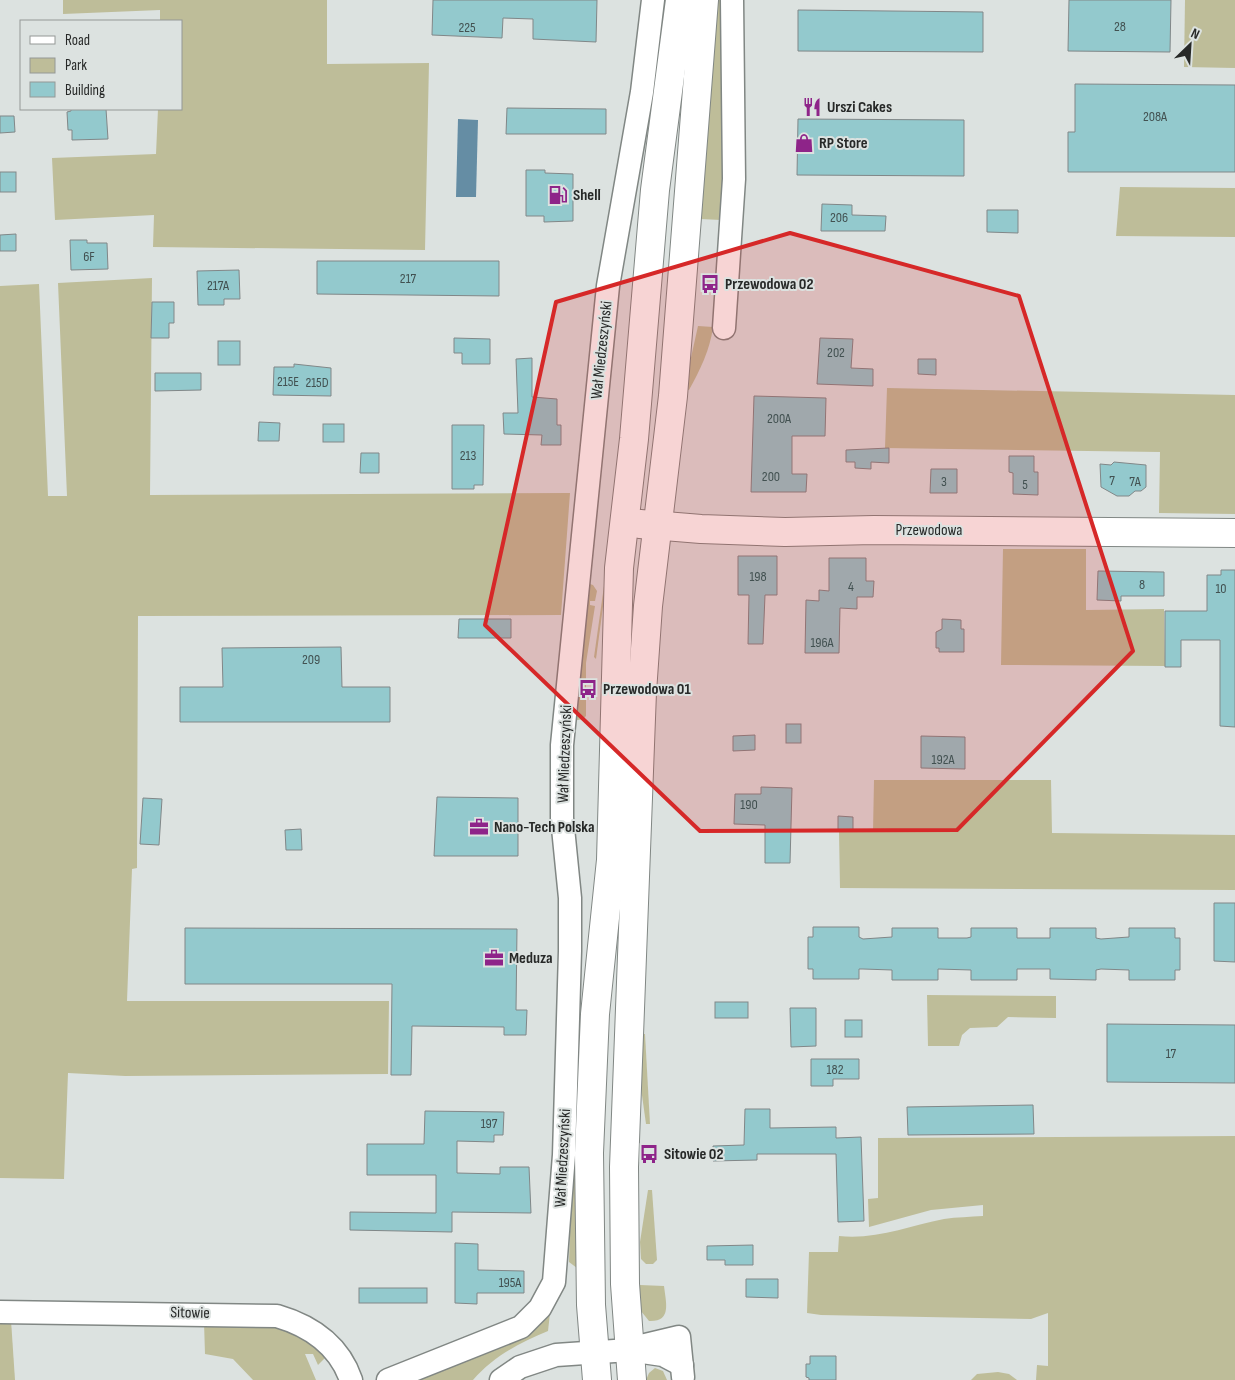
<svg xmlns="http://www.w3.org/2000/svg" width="1235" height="1380" viewBox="0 0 1235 1380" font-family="'Sofia Sans Condensed',sans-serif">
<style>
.green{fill:#bebd99}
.water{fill:#658da4}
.building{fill:#93c9cd;stroke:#818788}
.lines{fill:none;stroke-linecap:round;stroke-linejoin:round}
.street-casing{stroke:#818784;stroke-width:25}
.secondary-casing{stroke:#818784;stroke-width:30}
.street{stroke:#fff;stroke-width:22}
.secondary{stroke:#fff;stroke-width:28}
.marked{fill:#d62828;fill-opacity:0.2;stroke:#d62828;stroke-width:4;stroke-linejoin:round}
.labels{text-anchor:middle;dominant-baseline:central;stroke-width:4;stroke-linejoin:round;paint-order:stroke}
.number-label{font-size:14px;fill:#425151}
.poi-label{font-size:16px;font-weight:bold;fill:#272928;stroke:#dce2e0;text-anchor:start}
.street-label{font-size:16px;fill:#272928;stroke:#dce2e0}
</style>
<rect width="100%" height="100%" fill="#dce2e0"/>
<g class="green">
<polygon points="63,0 327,0 327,64 429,63 425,250 153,247 154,215 55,220 52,158 156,154 158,109 181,109 181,21 160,21 160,10 63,14"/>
<polygon points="717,0 722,0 724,182 721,220 700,219"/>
<polygon points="1185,0 1235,0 1235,68 1184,67"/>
<polygon points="1120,187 1235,188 1235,237 1116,236"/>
<polygon points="152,278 150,495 570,493 561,615 138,616 137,868 132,869 127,1001 389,1001 388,1074 125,1076 68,1073 64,1179 0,1178 0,286 39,284 48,496 67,496 58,283"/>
<path d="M698,326l15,1c-3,23 -13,43 -24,63h-2l1,-19z"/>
<polygon points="887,388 1235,395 1235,514 1159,513 1160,452 885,448"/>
<polygon points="1003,549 1086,549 1086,610 1164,609 1165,666 1001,665"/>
<polygon points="587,583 593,585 597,591 595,601 590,601 590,605 595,606 586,663 586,716 583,719 573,721"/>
<polygon points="606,584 596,659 594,657 604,586"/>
<polygon points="874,780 1051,780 1052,833 1235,835 1235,890 840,888 839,832 873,832"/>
<polygon points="927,995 1056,996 1056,1018 1008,1017 997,1027 970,1028 962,1035 959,1046 928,1046"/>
<polygon points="577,1023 581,1023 577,1268 569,1262"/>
<polygon points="641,1034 645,1034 650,1124 646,1124 640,1081"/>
<path d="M1235,1136v244h-199l1,-15 11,1v-53l-17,6 -210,-4 -14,-2 2,-61h29l1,-16c36,4 70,-10 105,-17 13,-2 26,-2 39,-3v-11l-52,5 -62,17 -1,-28 10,-1v-60z"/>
<polygon points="648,1190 652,1190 657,1260 653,1264 646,1264 641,1259 640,1242"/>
<path d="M640,1285l24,1c2,17 8,36 -15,35l-8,-10 -3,-25z"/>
<path d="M550,1313l-2,18c-29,12 -54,25 -75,49h-65l102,-36 11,-6z"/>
<polygon points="0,1320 11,1320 15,1380 0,1380"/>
<path d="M204,1322c48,4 87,-3 122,35l-8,8 -5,-11h-8l11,26h-63l-20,-21 -28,-5z"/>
<polygon points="655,1368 663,1371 667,1380 646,1380 649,1373"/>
<polygon points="998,1372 1009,1374 1017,1380 971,1380 977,1374"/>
</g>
<polygon class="water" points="458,119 478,120 476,197 456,197"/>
<g class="building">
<polygon points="433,0 597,0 596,42 533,39 533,19 503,18 502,38 432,35"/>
<polygon points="1069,0 1171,0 1170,52 1068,51"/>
<polygon points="798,10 983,12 983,52 798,51"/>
<polygon points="1075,84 1235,85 1235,172 1068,172 1068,132 1075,132"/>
<polygon points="507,108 606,109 606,134 506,134"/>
<polygon points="71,109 106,109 108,139 72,140 72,130 68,130 67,112 71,111"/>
<polygon points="0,116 14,116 15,132 0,133"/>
<polygon points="798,119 964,120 964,176 797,175"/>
<polygon points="526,170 545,170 545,173 573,174 573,221 544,222 544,216 526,216"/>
<rect x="0" y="172" width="16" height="20"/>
<polygon points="822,204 852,205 852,215 886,216 885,231 821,231"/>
<polygon points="987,210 1018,210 1018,233 987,232"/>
<polygon points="16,234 16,251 0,251 0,235"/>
<polygon points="70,240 87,240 87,243 107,243 108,269 71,270"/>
<polygon points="317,261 499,261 499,296 317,294"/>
<polygon points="239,270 240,299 224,299 224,305 198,305 197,271"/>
<polygon points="152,302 174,302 174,323 169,323 169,338 151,338"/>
<polygon points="454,338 490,339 490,364 462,364 462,353 454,353"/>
<polygon points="820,338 853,339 851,368 873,369 873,386 817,384"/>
<rect x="218" y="341" width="22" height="24"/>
<polygon points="532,358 532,397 557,399 557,425 561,425 561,445 541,445 542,435 504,434 503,413 518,413 516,359"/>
<polygon points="918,359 936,359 936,375 918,374"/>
<polygon points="294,364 331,368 331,396 273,395 274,367 294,367"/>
<polygon points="155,373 201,373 201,390 155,391"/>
<polygon points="754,396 826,398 825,436 792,436 792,474 807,474 806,492 751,492"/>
<polygon points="259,422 280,423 279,441 258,441"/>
<rect x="323" y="424" width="21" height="18"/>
<polygon points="452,425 484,425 483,485 474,485 474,489 452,489"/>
<polygon points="889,448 889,463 871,462 871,469 855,468 855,462 846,462 846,450"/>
<polygon points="361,453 379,453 379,473 360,473"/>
<polygon points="1009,456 1034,456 1034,472 1038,472 1038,495 1013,494 1013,473 1009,472"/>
<polygon points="1114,462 1146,465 1146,487 1141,491 1135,491 1129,496 1117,496 1101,487 1100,464 1111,465"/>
<polygon points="931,469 957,469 957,493 930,493"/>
<polygon points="738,556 777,556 777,595 765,595 763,644 748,644 749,595 738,595"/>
<polygon points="829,558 866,558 866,581 874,581 873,597 857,597 857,609 840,608 839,653 805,653 806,600 819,601 819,590 829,591"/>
<polygon points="1221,570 1235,570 1235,727 1220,726 1220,640 1181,640 1181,667 1165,667 1165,611 1207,611 1207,575 1221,575"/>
<polygon points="1098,571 1164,572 1164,596 1121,596 1121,601 1097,600"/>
<polygon points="459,619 511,619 511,638 458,638"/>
<polygon points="942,619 961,620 961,629 964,629 964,652 939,652 939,648 936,648 936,632 942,629"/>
<polygon points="341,647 342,687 390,687 390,722 180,722 180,687 223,687 222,648"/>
<rect x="786" y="724" width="15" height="19"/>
<polygon points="755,735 755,750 733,751 733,736"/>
<polygon points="921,736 965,737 965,769 921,768"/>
<polygon points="761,787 792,788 790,863 765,863 765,825 734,824 735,794 761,794"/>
<polygon points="437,797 518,798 518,856 434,856"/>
<polygon points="143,798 162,799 159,845 140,844"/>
<polygon points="838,816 853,817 853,831 838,831"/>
<polygon points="301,829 302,850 286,850 285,830"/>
<polygon points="1214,903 1235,903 1235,962 1214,961"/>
<polygon points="813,927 859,927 859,937 863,939 892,937 892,928 938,928 938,938 967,938 971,937 971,928 1017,928 1017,938 1050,938 1050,928 1096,928 1096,938 1101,939 1129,937 1129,928 1175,928 1175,938 1180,938 1180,970 1175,970 1175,980 1129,980 1129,970 1101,969 1096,970 1096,980 1050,979 1050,969 1017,969 1017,980 971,980 971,970 938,969 938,980 892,980 892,970 863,969 859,969 859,979 813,979 813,969 808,969 808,937 813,937"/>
<polygon points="185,928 517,929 516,1010 527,1010 526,1035 504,1035 504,1027 412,1026 411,1075 391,1075 392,984 185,984"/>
<rect x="715" y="1002" width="33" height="16"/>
<polygon points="790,1008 816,1008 816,1046 791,1047"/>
<rect x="845" y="1020" width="17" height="17"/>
<polygon points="1107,1024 1235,1025 1235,1083 1107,1082"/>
<polygon points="811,1059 859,1059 859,1079 833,1079 833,1086 811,1086"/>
<polygon points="1033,1105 1034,1134 908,1135 907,1107"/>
<polygon points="745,1109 770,1109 770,1128 836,1127 836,1138 861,1137 864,1221 838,1222 836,1154 757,1154 757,1160 713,1161 713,1146 744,1145"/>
<polygon points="425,1111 504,1112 503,1135 494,1135 494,1142 457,1141 457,1173 500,1174 500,1167 529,1167 531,1213 452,1212 452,1232 350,1230 350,1212 436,1213 436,1175 367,1175 367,1144 424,1144"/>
<polygon points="455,1243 478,1244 478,1270 524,1271 524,1293 477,1293 477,1304 455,1303"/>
<polygon points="753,1245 753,1265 725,1265 725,1260 707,1260 707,1246"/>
<polygon points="746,1279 778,1279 778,1298 746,1297"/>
<rect x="359" y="1288" width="68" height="15"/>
<polygon points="810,1356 836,1356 836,1380 809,1380 809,1378 806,1377 806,1364 810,1364"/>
</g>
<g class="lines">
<g class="street-casing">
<g id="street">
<polyline points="724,328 734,179 732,0"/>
<path d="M0,1312l277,4c34,10 62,29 74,64"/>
<polyline points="637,1347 679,1337 683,1377"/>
<polyline points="388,1380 521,1327 540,1308 554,1282 564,1155 570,951 570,898 562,818 562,745 608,286 642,92 653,0"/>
<polyline points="501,1380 520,1367 556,1355 629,1350 663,1355 682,1365"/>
</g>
</g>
<g class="secondary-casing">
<g id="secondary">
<polyline points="640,524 701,529 785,532 874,530 1235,533"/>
<polyline points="597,1380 591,1305 589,1153 595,1014 611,860 619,568 634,439 655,190 680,0"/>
<polyline points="632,1380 625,1284 624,1167 642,692 648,606 673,396 704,0"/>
</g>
</g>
<use href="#street" class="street"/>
<use href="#secondary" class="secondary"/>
</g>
<path class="marked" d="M790,233l229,63 114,355 -176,179 -257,1 -215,-206 71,-323z"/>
<defs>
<g id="restaurant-bare" transform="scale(1.5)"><path d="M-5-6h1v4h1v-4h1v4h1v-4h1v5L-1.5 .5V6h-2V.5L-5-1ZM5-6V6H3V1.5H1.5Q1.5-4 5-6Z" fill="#8e2489" stroke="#dce2e0" stroke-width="2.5" paint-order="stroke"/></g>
<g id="shop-bare" transform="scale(1.5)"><path d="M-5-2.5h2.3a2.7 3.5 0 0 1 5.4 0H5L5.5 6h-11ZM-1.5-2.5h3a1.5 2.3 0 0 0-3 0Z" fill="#8e2489" stroke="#dce2e0" stroke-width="2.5" paint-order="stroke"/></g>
<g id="fuel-bare" transform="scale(1.5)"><path d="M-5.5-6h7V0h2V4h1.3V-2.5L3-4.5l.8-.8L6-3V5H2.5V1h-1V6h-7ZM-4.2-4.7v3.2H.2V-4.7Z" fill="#8e2489" stroke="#dce2e0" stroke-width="2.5" paint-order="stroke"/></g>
<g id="bus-bare" transform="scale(1.5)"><path d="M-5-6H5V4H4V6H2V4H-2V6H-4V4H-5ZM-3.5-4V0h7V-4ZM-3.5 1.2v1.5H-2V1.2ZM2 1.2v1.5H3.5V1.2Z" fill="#8e2489" stroke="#dce2e0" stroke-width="2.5" paint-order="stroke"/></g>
<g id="office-bare" transform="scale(1.5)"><path d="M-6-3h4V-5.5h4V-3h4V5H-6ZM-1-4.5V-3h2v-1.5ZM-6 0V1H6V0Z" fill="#8e2489" stroke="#dce2e0" stroke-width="2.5" paint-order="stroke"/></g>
</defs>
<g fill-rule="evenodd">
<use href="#restaurant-bare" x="812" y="107"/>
<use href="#shop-bare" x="804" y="143"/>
<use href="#fuel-bare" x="558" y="195"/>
<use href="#bus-bare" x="710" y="284"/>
<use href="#bus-bare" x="588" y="689"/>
<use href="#office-bare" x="479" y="827"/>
<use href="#office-bare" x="494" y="958"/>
<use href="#bus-bare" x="649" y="1154"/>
</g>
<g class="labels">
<g class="number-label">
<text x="1120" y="26">28</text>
<text x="467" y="27">225</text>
<text x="1155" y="116">208A</text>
<text x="839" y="217">206</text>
<text x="89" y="256">6F</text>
<text x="408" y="278">217</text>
<text x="218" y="285">217A</text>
<text x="836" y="352">202</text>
<text x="288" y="381">215E</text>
<text x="317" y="382">215D</text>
<text x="779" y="418">200A</text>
<text x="468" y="455">213</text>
<text x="771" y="476">200</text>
<text x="1112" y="480">7</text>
<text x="944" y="481">3</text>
<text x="1135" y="481">7A</text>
<text x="1025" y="484">5</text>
<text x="758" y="576">198</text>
<text x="1142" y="584">8</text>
<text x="851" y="586">4</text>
<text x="1221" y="588">10</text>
<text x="822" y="642">196A</text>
<text x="311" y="659">209</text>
<text x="943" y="759">192A</text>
<text x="749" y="804">190</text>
<text x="1171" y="1053">17</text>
<text x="835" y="1069">182</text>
<text x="489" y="1123">197</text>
<text x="510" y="1282">195A</text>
</g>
<g class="poi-label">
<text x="827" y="107">Urszi Cakes</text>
<text x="819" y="143">RP Store</text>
<text x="573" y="195">Shell</text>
<text x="725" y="284">Przewodowa 02</text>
<text x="603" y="689">Przewodowa 01</text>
<text x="494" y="827">Nano-Tech Polska</text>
<text x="509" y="958">Meduza</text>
<text x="664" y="1154">Sitowie 02</text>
</g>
<g class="street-label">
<text transform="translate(602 350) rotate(-84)">Wał Miedzeszyński</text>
<text x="929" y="530">Przewodowa</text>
<text transform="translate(565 754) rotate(-88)">Wał Miedzeszyński</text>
<text transform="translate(563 1158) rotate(-87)">Wał Miedzeszyński</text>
<text transform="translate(190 1313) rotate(1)">Sitowie</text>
</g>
</g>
<rect x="20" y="20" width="162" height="90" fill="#dce2e0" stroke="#949896"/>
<rect x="30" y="36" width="25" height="8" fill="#ffffff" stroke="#949896"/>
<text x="65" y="45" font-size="15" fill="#272928">Road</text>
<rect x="30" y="58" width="25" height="15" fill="#bebd99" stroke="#949896"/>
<text x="65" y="70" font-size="15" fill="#272928">Park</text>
<rect x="30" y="82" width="25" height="15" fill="#93c9cd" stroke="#949896"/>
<text x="65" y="95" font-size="15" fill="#272928">Building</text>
<g transform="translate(1190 45) rotate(25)" stroke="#dce2e0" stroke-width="4" paint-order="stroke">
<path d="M0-4L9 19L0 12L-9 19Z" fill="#272928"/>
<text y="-8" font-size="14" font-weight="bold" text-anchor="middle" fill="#272928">N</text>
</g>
</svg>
